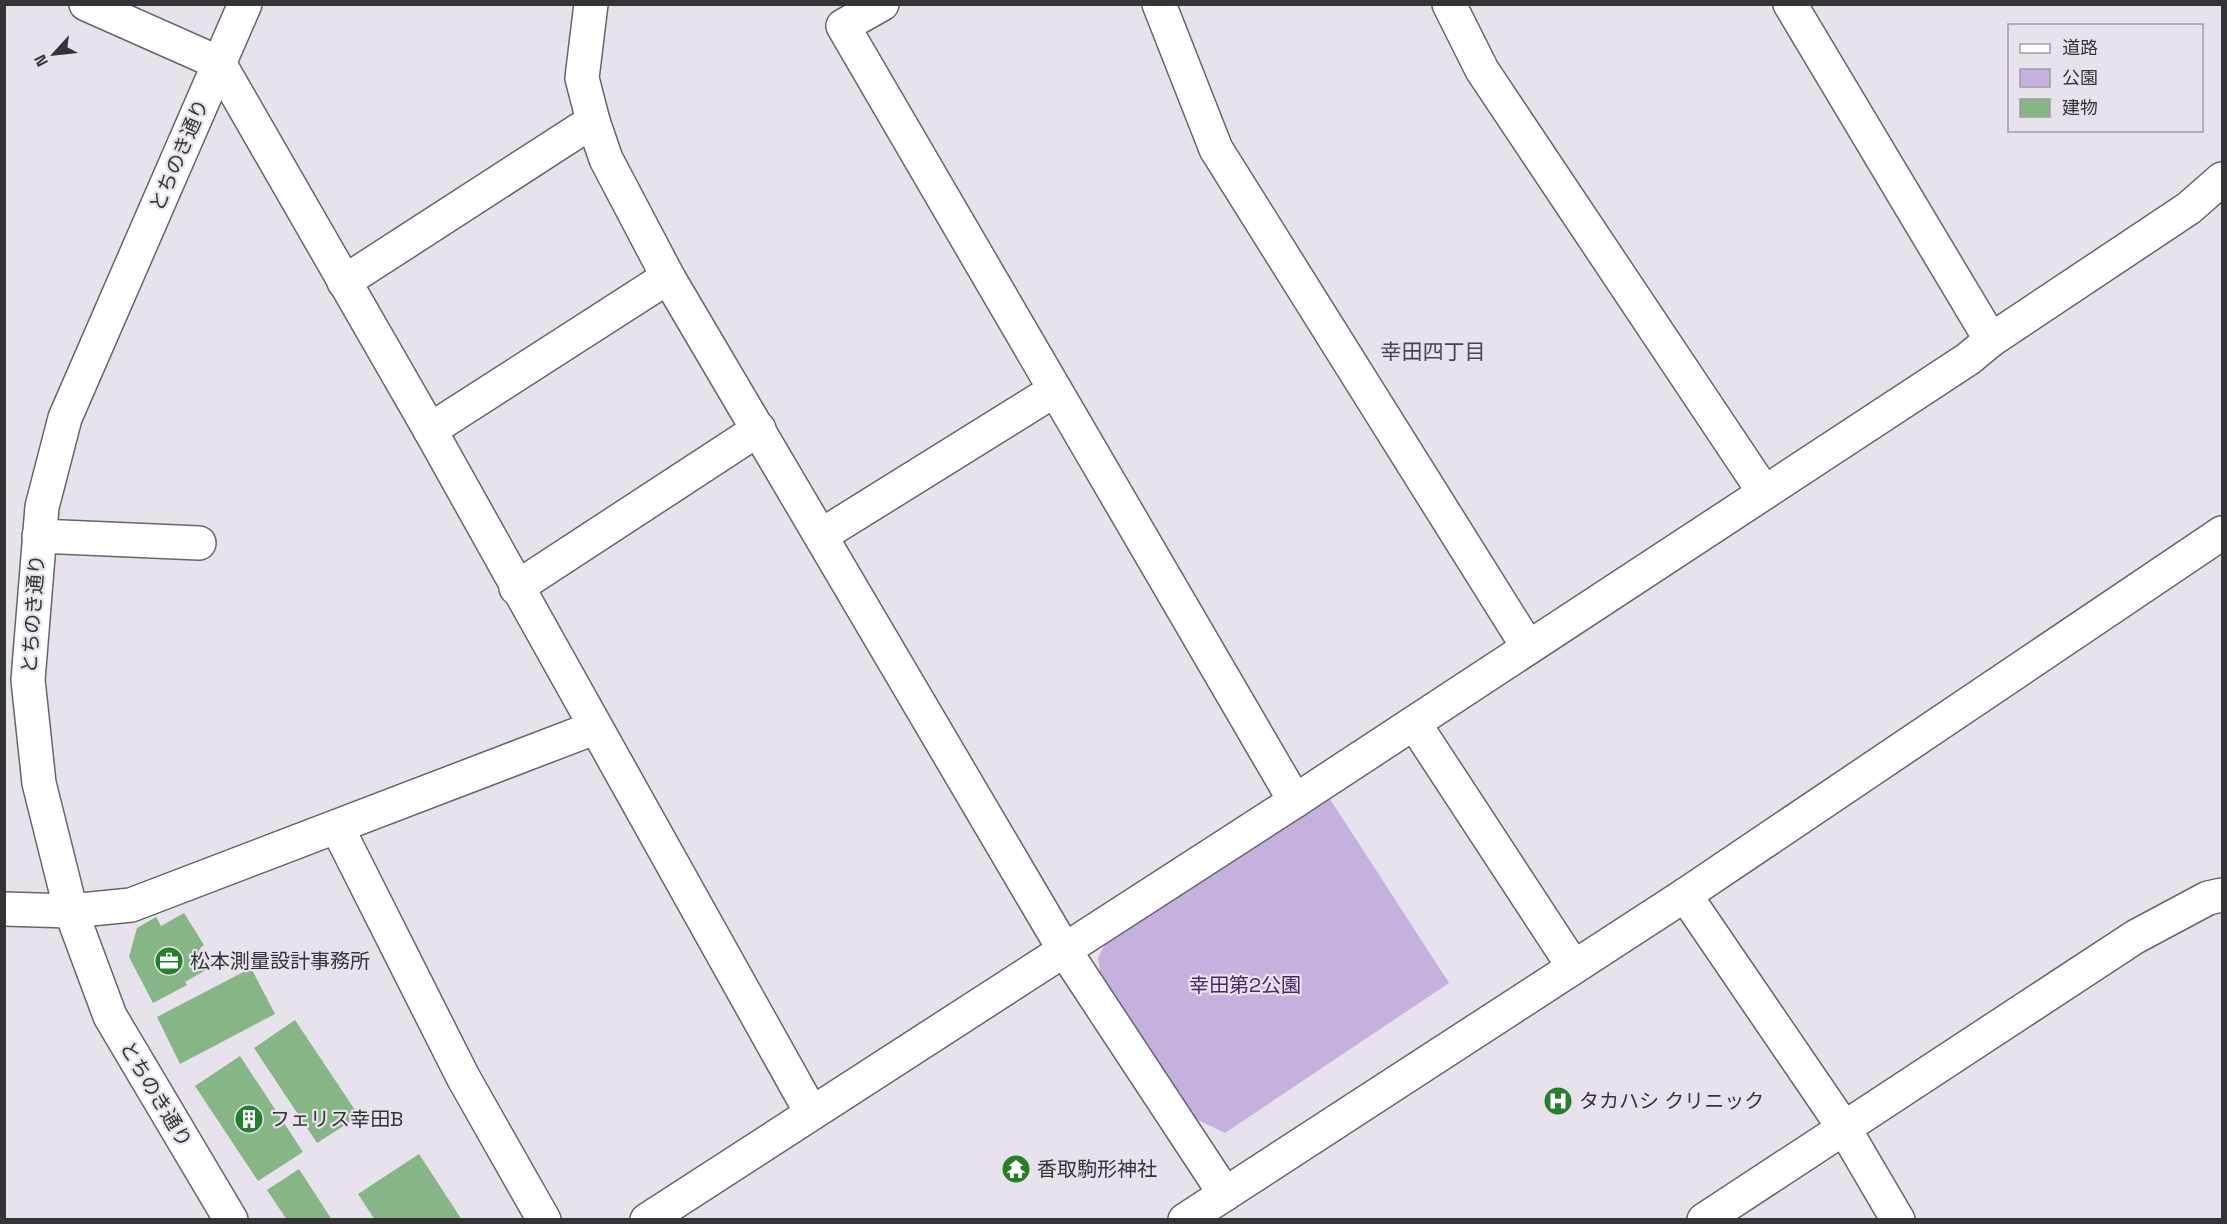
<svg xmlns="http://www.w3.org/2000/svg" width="2227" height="1224" viewBox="0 0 2227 1224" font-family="'Space Grotesk','Noto Sans JP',sans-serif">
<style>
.green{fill:#c6b0dd}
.building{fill:#87b686}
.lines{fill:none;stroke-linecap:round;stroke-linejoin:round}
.minor-casing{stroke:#68646c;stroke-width:36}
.minor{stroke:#fff;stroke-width:33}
.labels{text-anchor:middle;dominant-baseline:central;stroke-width:4.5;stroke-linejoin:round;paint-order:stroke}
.street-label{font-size:20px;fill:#353337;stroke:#e7e2ec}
.poi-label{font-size:20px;fill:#353337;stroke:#e7e2ec;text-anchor:start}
.park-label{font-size:20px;fill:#4b2568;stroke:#e7e2ec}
.neighbourhood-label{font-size:21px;fill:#47444c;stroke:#e7e2ec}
</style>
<rect width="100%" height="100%" fill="#e7e2ec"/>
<polygon class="green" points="1328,796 1449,983 1225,1133 1196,1119 1101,976 1098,958 1107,940"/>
<g class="building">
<polygon points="184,913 204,945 200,948 211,967 185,982 187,985 153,1003 129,957 137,928 156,917 161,926"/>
<polygon points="251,968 275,1014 180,1064 157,1017"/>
<polygon points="295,1020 359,1116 317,1143 254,1048"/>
<polygon points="240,1056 303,1152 258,1181 195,1086"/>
<polygon points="419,1154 462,1220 375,1220 358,1194"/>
<polygon points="299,1169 332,1220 287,1220 267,1190"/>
</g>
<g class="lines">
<g class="minor-casing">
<g id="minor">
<polyline points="86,4 219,63 430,430 811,1112"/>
<polyline points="591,4 582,78 593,121 606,159 668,277 1065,951 1225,1194"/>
<polyline points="882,4 843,26 1295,801"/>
<polyline points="1159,4 1216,149 1528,647"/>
<polyline points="1449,4 1482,70 1764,492"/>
<polyline points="1790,4 1991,340"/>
<polyline points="344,282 593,121"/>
<polyline points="430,430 668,277"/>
<polyline points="822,535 1055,390"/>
<polyline points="39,536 199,543"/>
<polyline points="516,588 759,429"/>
<polyline points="1414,723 1573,966"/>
<polyline points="337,827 463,1077 544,1220"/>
<polyline points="1685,895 1844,1128 1898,1220"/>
<polyline points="4,909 71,911 131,905 594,728"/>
<polyline points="231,1220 110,1016 71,911 39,783 28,680 42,507 65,418 245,4"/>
<polyline points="647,1220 1295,801 1968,359 1991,340 2189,208 2222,179"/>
<polyline points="1185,1220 1685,895 2222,533"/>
<polyline points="1704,1220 2135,937 2208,898 2222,895"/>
</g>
</g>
<use href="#minor" class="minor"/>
</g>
<defs>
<g id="office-disc" transform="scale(1.5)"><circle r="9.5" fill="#277f2d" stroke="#e7e2ec"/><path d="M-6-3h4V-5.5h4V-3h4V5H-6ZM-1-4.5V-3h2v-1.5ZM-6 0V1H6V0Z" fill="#fff"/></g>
<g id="hospital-disc" transform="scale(1.5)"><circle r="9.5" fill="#277f2d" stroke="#e7e2ec"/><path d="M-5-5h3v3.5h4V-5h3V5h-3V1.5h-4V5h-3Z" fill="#fff"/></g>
<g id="building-disc" transform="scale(1.5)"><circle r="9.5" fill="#277f2d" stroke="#e7e2ec"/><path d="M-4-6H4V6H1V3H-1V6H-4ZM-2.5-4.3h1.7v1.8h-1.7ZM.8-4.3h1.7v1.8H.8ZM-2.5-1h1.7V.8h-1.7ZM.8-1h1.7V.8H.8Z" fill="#fff"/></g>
<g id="temple-disc" transform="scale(1.5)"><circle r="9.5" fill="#277f2d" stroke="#e7e2ec"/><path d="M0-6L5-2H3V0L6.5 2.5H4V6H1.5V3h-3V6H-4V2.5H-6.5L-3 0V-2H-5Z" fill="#fff"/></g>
</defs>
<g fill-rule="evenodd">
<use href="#office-disc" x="169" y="961"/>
<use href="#hospital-disc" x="1558" y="1101"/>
<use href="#building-disc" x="249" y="1119"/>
<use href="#temple-disc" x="1016" y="1169"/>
</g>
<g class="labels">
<g class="street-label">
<text transform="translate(179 155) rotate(-67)">とちのき通り</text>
<text transform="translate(33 614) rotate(-86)">とちのき通り</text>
<text transform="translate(156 1094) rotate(59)">とちのき通り</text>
</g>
<g class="poi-label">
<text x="190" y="961">松本測量設計事務所</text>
<text x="1579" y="1101">タカハシ クリニック</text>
<text x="270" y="1119">フェリス幸田B</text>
<text x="1037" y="1169">香取駒形神社</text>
</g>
<g class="park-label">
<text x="1245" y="985">幸田第2公園</text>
</g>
<g class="neighbourhood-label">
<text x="1433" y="351">幸田四丁目</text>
</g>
</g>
<rect width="2227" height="1224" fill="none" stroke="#353337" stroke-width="12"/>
<rect x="2008" y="24" width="195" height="108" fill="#e7e2ec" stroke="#a09ca4" stroke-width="1.5"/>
<rect x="2020" y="44" width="30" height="9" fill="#ffffff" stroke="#a09ca4" stroke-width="1.5"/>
<text x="2062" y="54" font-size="18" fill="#353337">道路</text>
<rect x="2020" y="69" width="30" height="18" fill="#c6b0dd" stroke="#a09ca4" stroke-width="1.5"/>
<text x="2062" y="84" font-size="18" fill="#353337">公園</text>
<rect x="2020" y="99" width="30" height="18" fill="#87b686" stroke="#a09ca4" stroke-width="1.5"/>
<text x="2062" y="114" font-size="18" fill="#353337">建物</text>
<g transform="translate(54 54) rotate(243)" stroke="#e7e2ec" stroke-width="4.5" paint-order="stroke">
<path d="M0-4.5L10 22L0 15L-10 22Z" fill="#353337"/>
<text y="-9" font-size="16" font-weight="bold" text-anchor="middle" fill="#353337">N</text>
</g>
</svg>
